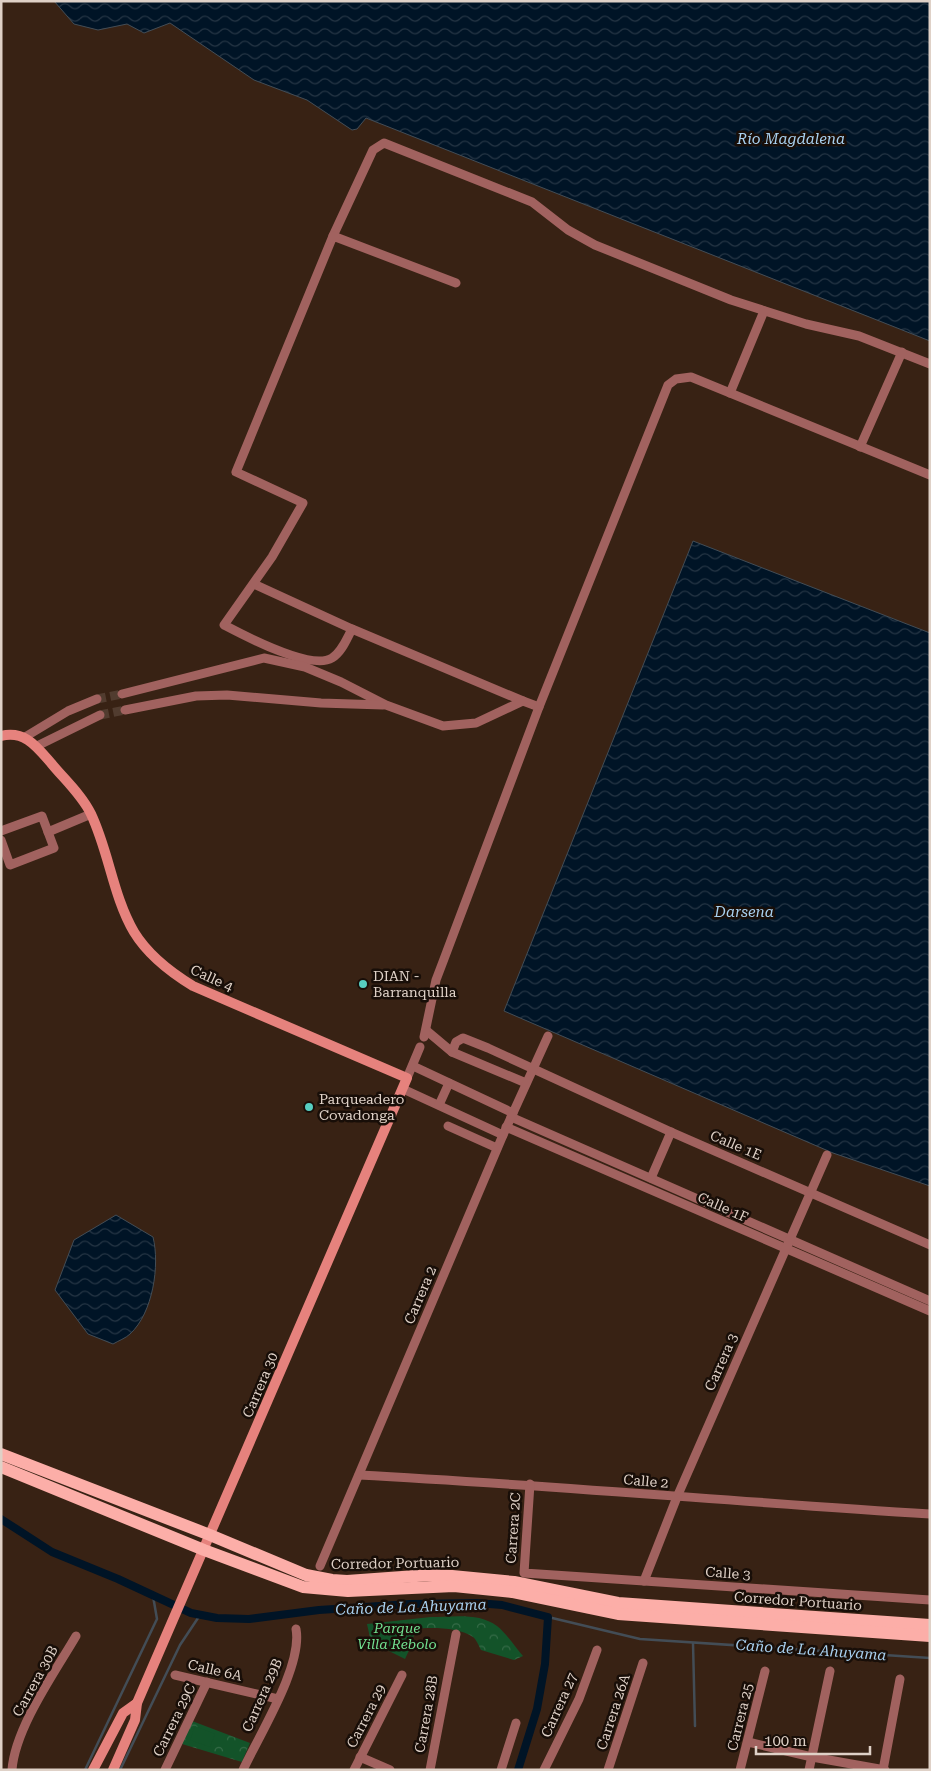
<svg xmlns="http://www.w3.org/2000/svg" width="931" height="1771" viewBox="0 0 931 1771" font-family="'Roboto Serif',serif">
<style>
.forest{fill:url(#forest-crowns)}
.pitch{fill:#135329}
.water{fill:url(#water-waves);stroke:#434d56}
.lines{fill:none;stroke-linecap:round;stroke-linejoin:round}
.stream{stroke:#434d56;stroke-width:2.5}
.canal{stroke:#001426;stroke-width:8}
.street-tunnel{stroke:#513c2f;stroke-width:9;stroke-dasharray:9 4.5;stroke-linecap:butt}
.street{stroke:#a1625f;stroke-width:9}
.secondary{stroke:#e6827d;stroke-width:10}
.primary{stroke:#fcaea8;stroke-width:12}
.poi-dot{fill:#57cec1;stroke:#180e08;stroke-width:2}
.labels{text-anchor:middle;dominant-baseline:central;stroke-width:5;stroke-linejoin:round;paint-order:stroke}
.poi-label{font-size:14px;fill:#dfd1c7;stroke:#180e08;text-anchor:start}
.street-label{font-size:14px;fill:#dfd1c7;stroke:#180e08}
.park-label{font-size:14px;font-style:italic;fill:#72e090;stroke:#180e08}
.water-label{font-size:15px;font-style:italic;fill:#a8d0ef;stroke:#180e08}
</style>
<defs>
<pattern id="forest-crowns" width="20" height="18" patternUnits="userSpaceOnUse" patternTransform="scale(1.25)"><rect width="20" height="18" fill="#135329"/><path d="M2 6a3 3 0 1 1 6 0M12 15a3 3 0 1 1 6 0" fill="none" stroke="#356b47"/></pattern>
<pattern id="water-waves" width="16" height="10" patternUnits="userSpaceOnUse" patternTransform="scale(1.25)"><rect width="16" height="10" fill="#001426"/><path d="M0 5q4-4 8 0t8 0" fill="none" stroke="#253544"/></pattern>
</defs>
<rect width="100%" height="100%" fill="#382214"/>
<g class="forest">
<path d="M431,1617c21,0 48,-5 66,9 9,7 18,21 26,30l-9,4 -33,-10c-2,-4 -5,-11 -8,-13 -13,-10 -44,-10 -58,-8l-3,15 -7,15 -34,-17 -4,-18z"/>
<polygon points="192,1721 250,1743 242,1762 182,1744"/>
</g>
<g class="pitch">
<polygon points="382,1625 411,1625 411,1641 383,1641"/>
<polygon points="195,1726 215,1734 210,1747 190,1740"/>
</g>
<g class="water">
<polygon points="54,1 930,1 930,341 366,118 357,129 352,130 307,100 254,80 170,23 144,33 127,24 98,30 74,24"/>
<polygon points="693,541 930,633 930,1186 833,1153 504,1011"/>
<path d="M116,1215l37,22c7,28 0,76 -23,97 -4,4 -12,7 -17,10l-25,-10 -33,-44 19,-50z"/>
</g>
<g class="lines">
<g class="stream">
<polyline points="548,1617 640,1639 930,1658"/>
<polyline points="693,1643 695,1726"/>
<polyline points="85,1770 157,1619 153,1596"/>
<polyline points="120,1770 180,1645 200,1615"/>
</g>
<polyline class="canal" points="1,1519 52,1552 118,1579 191,1613 217,1618 249,1619 319,1610 410,1604 477,1603 502,1605 548,1617 545,1664 537,1709 518,1770"/>
<g class="street-tunnel">
<polyline points="97,699 122,694"/>
<polyline points="100,715 125,710"/>
</g>
<g class="street">
<polyline points="333,236 373,150 384,143 532,202 568,230 595,245 731,300 806,324 859,336 930,364"/>
<polyline points="730,393 764,311"/>
<polyline points="860,447 902,352"/>
<polyline points="254,584 352,629 523,701"/>
<path d="M352,629c-5,9 -10,23 -20,29 -21,13 -87,-22 -108,-33l48,-68 31,-54 -67,-31 97,-236 123,47"/>
<polyline points="122,694 264,658 305,667 341,682 386,705 443,726 476,723 523,701 539,707"/>
<polyline points="125,710 196,696 227,695 321,703 383,705"/>
<polyline points="25,737 68,711 97,699"/>
<polyline points="37,746 100,715"/>
<polyline points="1,831 42,816 54,848 10,865 1,840"/>
<polyline points="48,832 91,814"/>
<polyline points="427,1031 452,1052 526,1083"/>
<polyline points="424,1037 436,980 444,959 539,707 668,385 676,379 691,377 930,475"/>
<polyline points="452,1052 456,1042 463,1038 488,1048 671,1132 930,1245"/>
<polyline points="413,1066 513,1113"/>
<polyline points="407,1078 420,1047"/>
<polyline points="403,1089 503,1135"/>
<polyline points="439,1105 449,1083"/>
<polyline points="511,1117 930,1301"/>
<polyline points="448,1126 497,1148"/>
<polyline points="506,1127 930,1311"/>
<polyline points="651,1178 671,1132"/>
<path d="M359,1475c190,10 380,27 571,39"/>
<polyline points="530,1484 524,1573 930,1600"/>
<polyline points="320,1566 503,1135 548,1036"/>
<polyline points="644,1581 677,1497 827,1155"/>
<polyline points="175,1675 278,1699"/>
<polyline points="748,1742 812,1757 885,1770"/>
<polyline points="360,1757 390,1770"/>
<path d="M12,1770c3,-42 43,-98 64,-134"/>
<polyline points="165,1770 207,1682"/>
<path d="M243,1770c16,-35 60,-104 53,-141"/>
<polyline points="354,1770 402,1675"/>
<polyline points="430,1770 456,1634"/>
<polyline points="501,1770 516,1723"/>
<polyline points="544,1770 579,1699 597,1650"/>
<polyline points="608,1770 643,1663"/>
<polyline points="740,1770 765,1671"/>
<polyline points="809,1770 830,1671"/>
<polyline points="883,1770 900,1679"/>
</g>
<g class="secondary">
<path d="M1,736c24,-6 36,11 50,27 13,16 31,32 40,51 18,38 22,82 43,118 14,23 36,40 59,54l214,92 -270,625 -2,17 -22,50"/>
<polyline points="93,1770 123,1713 137,1703"/>
</g>
<g class="primary">
<polyline points="1,1454 210,1535 306,1575 332,1580 347,1581 430,1575 452,1576 514,1582 618,1603 930,1625"/>
<polyline points="1,1467 204,1550 303,1587 348,1591 454,1586 512,1592 618,1614 930,1636"/>
</g>
</g>
<g class="poi-dot">
<circle cx="363" cy="984" r="5"/>
<circle cx="309" cy="1107" r="5"/>
</g>
<g class="labels">
<g class="poi-label">
<text x="373" y="976">DIAN -<tspan x="373" dy="16">Barranquilla</tspan></text>
<text x="319" y="1099">Parqueadero<tspan x="319" dy="16">Covadonga</tspan></text>
</g>
<g class="street-label">
<text transform="translate(212 978) rotate(25)">Calle 4</text>
<text transform="translate(736 1145) rotate(23)">Calle 1E</text>
<text transform="translate(723 1207) rotate(24)">Calle 1F</text>
<text transform="translate(420 1295) rotate(-67)">Carrera 2</text>
<text transform="translate(721 1362) rotate(-66)">Carrera 3</text>
<text transform="translate(260 1385) rotate(-67)">Carrera 30</text>
<text transform="translate(646 1481) rotate(5)">Calle 2</text>
<text transform="translate(513 1528) rotate(-86)">Carrera 2C</text>
<text transform="translate(395 1563) rotate(-1)">Corredor Portuario</text>
<text transform="translate(728 1573) rotate(4)">Calle 3</text>
<text transform="translate(798 1601) rotate(4)">Corredor Portuario</text>
<text transform="translate(215 1670) rotate(13)">Calle 6A</text>
<text transform="translate(35 1681) rotate(-61)">Carrera 30B</text>
<text transform="translate(262 1695) rotate(-66)">Carrera 29B</text>
<text transform="translate(559 1705) rotate(-66)">Carrera 27</text>
<text transform="translate(613 1712) rotate(-72)">Carrera 26A</text>
<text transform="translate(426 1714) rotate(-80)">Carrera 28B</text>
<text transform="translate(366 1716) rotate(-63)">Carrera 29</text>
<text transform="translate(740 1717) rotate(-76)">Carrera 25</text>
<text transform="translate(174 1720) rotate(-64)">Carrera 29C</text>
</g>
<g class="park-label">
<text x="397" y="1628">Parque<tspan x="397" dy="16">Villa Rebolo</tspan></text>
</g>
<g class="water-label">
<text x="791" y="139">Río Magdalena</text>
<text x="744" y="912">Darsena</text>
<text transform="translate(411 1607) rotate(-2)">Caño de La Ahuyama</text>
<text transform="translate(811 1650) rotate(4)">Caño de La Ahuyama</text>
</g>
</g>
<rect width="931" height="1771" fill="none" stroke="#dfd1c7" stroke-width="5"/>
<path d="M756 1746v8h114v-8" fill="none" stroke="#dfd1c7" stroke-width="2.5"/>
<text x="764" y="1746" font-size="15" fill="#dfd1c7" stroke="#180e08" stroke-width="4" paint-order="stroke">100 m</text>
</svg>
